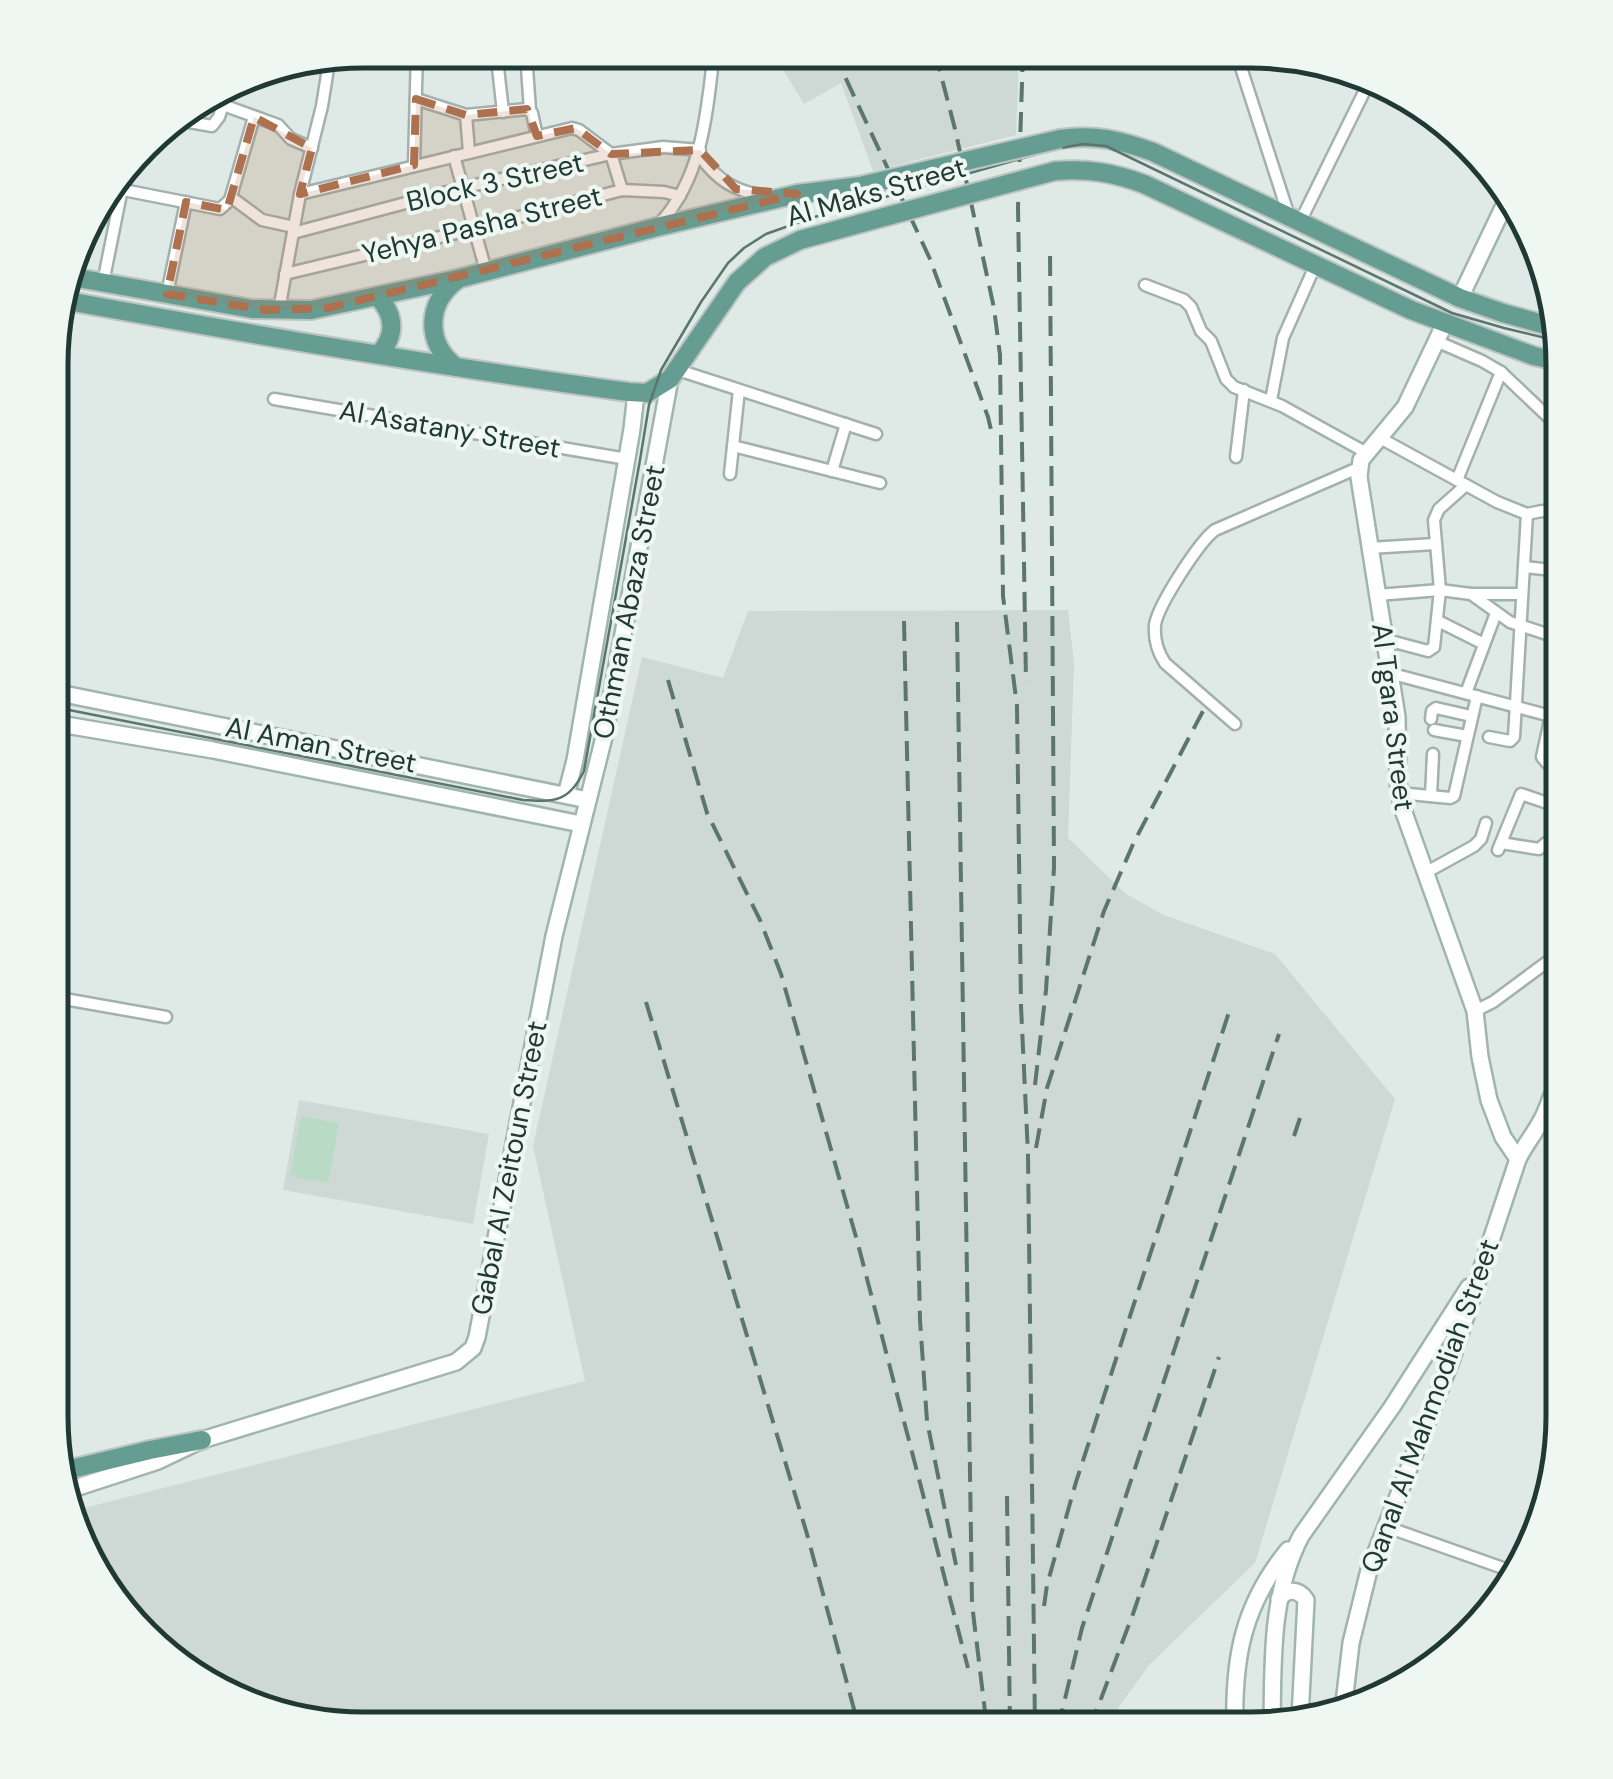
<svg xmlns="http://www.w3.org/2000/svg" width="1613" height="1779" viewBox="0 0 1613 1779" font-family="'DM Sans',sans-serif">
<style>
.built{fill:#ced9d5}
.garden{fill:#b9dac4}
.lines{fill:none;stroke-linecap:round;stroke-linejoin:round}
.street-casing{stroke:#a2b1ad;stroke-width:15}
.secondary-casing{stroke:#9fb5ae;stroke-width:20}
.primary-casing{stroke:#bcc4c2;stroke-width:22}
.street{stroke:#fff;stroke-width:10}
.secondary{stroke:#fff;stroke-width:15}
.primary{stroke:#669d93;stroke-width:18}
.tram{stroke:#5b756f;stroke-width:2.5}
.rail{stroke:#5b756f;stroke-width:4;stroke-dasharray:20 10;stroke-linecap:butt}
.primary-bridge-casing{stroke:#bcc4c2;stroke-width:22;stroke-linecap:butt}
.primary-bridge{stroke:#669d93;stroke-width:18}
.marked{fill:#ae7150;fill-opacity:0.2;stroke:#ae7150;stroke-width:8;stroke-dasharray:20 12;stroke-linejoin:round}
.labels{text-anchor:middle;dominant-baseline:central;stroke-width:8;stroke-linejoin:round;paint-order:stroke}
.street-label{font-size:28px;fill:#213934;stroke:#eff7f3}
.rim{fill:none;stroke:#213934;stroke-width:5}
</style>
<rect width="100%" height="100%" fill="#dfeae6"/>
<g class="built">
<polygon points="772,51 1019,52 1016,135 873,171 841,83 804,104"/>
<polygon points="1068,610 1074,663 1068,838 1126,894 1164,915 1275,954 1395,1099 1255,1563 1150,1664 1120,1705 1108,1728 342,1728 206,1687 102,1589 76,1510 585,1381 533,1146 642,657 723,678 748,611"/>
<polygon points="299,1100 489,1134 473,1224 283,1190"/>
</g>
<polygon class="garden" points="301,1116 339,1123 328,1183 290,1176"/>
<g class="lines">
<g class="street-casing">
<g id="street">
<polyline points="496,50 503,112"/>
<polyline points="523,50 526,54 530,110"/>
<polyline points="1236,52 1289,216"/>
<polyline points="417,53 495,50"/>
<polyline points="416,99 466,115 527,109 532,113 537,136"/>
<polyline points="223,105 278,125 291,139 312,148"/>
<polyline points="466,115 469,152"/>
<polyline points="172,119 212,126 219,117 229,86"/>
<path d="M699,155c18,25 36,37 67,41"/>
<polyline points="454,156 486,271"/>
<polyline points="414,165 417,50"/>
<polyline points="108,187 220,209 230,200 235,200 262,220 294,227"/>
<polyline points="300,194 572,128 579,130 611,154 622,190"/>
<polyline points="230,200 254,117"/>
<path d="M661,222c42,-47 46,-111 53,-171"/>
<polyline points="1300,222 1369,82"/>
<polyline points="293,233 462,188 611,154 663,147 700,150"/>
<polyline points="285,274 473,229 622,190 664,192 680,196"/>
<polyline points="103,283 127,164"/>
<polyline points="1145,285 1184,300 1191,307 1201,331 1211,341 1226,379 1234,387 1282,406 1365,452"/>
<polyline points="167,294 186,202"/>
<polyline points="279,310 300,194 322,106 330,56"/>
<polyline points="1436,341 1482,361 1501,372 1562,430"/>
<polyline points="678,370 876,434"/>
<polyline points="274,399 627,459"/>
<polyline points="1271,400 1283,338 1315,266"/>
<polyline points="1380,438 1497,502 1527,514 1542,511 1562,514"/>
<polyline points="733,446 880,483"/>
<polyline points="1236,457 1244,390"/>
<polyline points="832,471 846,424"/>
<polyline points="730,474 739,390"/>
<polyline points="1457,480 1501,372"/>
<polyline points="1369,548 1435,544"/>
<polyline points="1524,567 1562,571"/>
<polyline points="1471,594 1510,622 1562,639"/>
<polyline points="1377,595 1440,590 1471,594 1522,594"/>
<polyline points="1438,621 1484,644"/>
<polyline points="1383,639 1428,651 1434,647 1440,590 1434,520 1439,509 1466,485"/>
<polyline points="1562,665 1542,757 1547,763 1562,766"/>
<polyline points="1389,673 1562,719"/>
<polyline points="1466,693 1496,613"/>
<polyline points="1431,719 1432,711 1436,708 1471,716"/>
<path d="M1235,724l-70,-61c-8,-12 -11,-25 -10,-38 3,-20 44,-83 60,-95l143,-62"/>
<polyline points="1434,730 1467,736"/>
<polyline points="1489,737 1510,741 1514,737 1527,514"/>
<polyline points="1399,793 1450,798 1454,796 1477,696"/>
<polyline points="1431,796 1433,754"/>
<polyline points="1501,843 1539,849 1546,843"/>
<polyline points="1498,850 1521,794 1562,808"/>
<polyline points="1425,873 1474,846 1481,839 1486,823"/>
<polyline points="1553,906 1562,912"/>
<polyline points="53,997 166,1017"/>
<polyline points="1475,1011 1493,1002 1562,951"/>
<polyline points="1384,1526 1520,1574"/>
</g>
</g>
<g class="secondary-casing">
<g id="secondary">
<polyline points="1460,298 1511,191"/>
<polyline points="1445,323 1405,407 1361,460 1359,477 1397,717 1398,782 1402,807 1475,1011 1480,1057 1489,1100 1503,1137 1518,1159"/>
<polyline points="54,692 588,800"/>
<polyline points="54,723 213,750 581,824"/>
<polyline points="566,795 575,760 632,429 636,393"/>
<polyline points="1543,1118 1562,1107"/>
<polyline points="69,1490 158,1461 202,1440 456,1362 473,1348 477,1337 554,936 604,737 670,379"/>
<path d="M1279,1599c8,-11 20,-10 27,1l-6,118"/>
<path d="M1344,1703l7,-60 18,-73 82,-209 67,-202c7,-14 16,-25 23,-38 9,-15 7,-25 21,-38"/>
<path d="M1235,1728c-2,-70 8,-123 53,-178"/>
<path d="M1272,1728c1,-65 -2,-133 29,-192l91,-129 77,-120"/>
</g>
</g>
<g class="primary-casing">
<g id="primary">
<path d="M1060,139c34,-5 60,1 93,13l307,146 43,15 54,15"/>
<path d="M1055,171c33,-3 59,2 89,13l267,126 123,46 28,6"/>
<polyline points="66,276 252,309 311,310 457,279 657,227 797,194 860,186"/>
<path d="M378,297c17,18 18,39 1,57"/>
<path d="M57,299c190,35 380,67 572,93l18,1 23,-14 67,-97 28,-25 35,-17 62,-17"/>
<path d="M456,367c-31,-24 -30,-64 1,-87"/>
<polyline points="63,1471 150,1450 202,1440"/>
</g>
</g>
<use href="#street" class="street"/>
<use href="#secondary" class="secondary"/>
<use href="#primary" class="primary"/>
<path class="tram" d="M54,707l469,93c32,2 46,2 61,-29l56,-311 9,-55 12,-35 40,-68 27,-39 16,-15 22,-14 45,-16 244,-69 28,-5 23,2 346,167 52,15 58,14"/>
<g class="rail">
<polyline points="833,51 930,259 988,417 992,434"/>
<polyline points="935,52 955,129 994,308 1000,355 1003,596 1017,706 1021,1006 1028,1154 1035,1728"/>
<polyline points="1023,52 1018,207 1026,682"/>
<polyline points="904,621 920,1320 927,1421 956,1565"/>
<polyline points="957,622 972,1604 987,1728"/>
<polyline points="668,680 707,813 760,920 781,974 858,1244 968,1668"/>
<polyline points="646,1002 807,1534 859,1728"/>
<polyline points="1035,1085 1046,990 1054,868 1050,247"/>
<polyline points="1294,1136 1300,1118"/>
<polyline points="1036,1148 1047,1088 1104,911 1134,842 1203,711"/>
<polyline points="1007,1496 1010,1728"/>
<polyline points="1044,1606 1047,1585 1076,1482 1229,1012"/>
<polyline points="1058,1728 1082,1628 1279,1034"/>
<polyline points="1090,1728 1134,1611 1219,1357"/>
</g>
<g class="primary-bridge-casing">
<g id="primary-bridge">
<polyline points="860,186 1060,139"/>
<polyline points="862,223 1055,171"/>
</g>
</g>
<use href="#primary-bridge" class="primary-bridge"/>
</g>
<path class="marked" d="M416,99l50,16 61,-6 10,27 39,-8 35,26 89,-4 36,39 61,5 -469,114 -63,2 -98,-16 19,-92 41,8 27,-93 58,31 -12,46 114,-29z"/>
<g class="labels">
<g class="street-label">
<text transform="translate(495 182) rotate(-13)">Block 3 Street</text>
<text transform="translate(876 192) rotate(-16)">Al Maks Street</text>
<text transform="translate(482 225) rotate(-14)">Yehya Pasha Street</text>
<text transform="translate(450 429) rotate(10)">Al Asatany Street</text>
<text transform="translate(629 602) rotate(-79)">Othman Abaza Street</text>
<text transform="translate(1393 717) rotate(83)">Al Tgara Street</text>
<text transform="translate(321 745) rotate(11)">Al Aman Street</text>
<text transform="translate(509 1168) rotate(-79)">Gabal Al Zeitoun Street</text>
<text transform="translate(1430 1406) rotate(-70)">Qanal Al Mahmodiah Street</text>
</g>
</g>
<path d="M0 0H1613V1779H0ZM364 68H1250A296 296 0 0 1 1546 364V1416A296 296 0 0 1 1250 1712H364A296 296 0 0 1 68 1416V364A296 296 0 0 1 364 68Z" fill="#eff7f3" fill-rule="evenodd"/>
<path class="rim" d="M364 68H1250A296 296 0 0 1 1546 364V1416A296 296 0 0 1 1250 1712H364A296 296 0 0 1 68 1416V364A296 296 0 0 1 364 68Z"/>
</svg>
